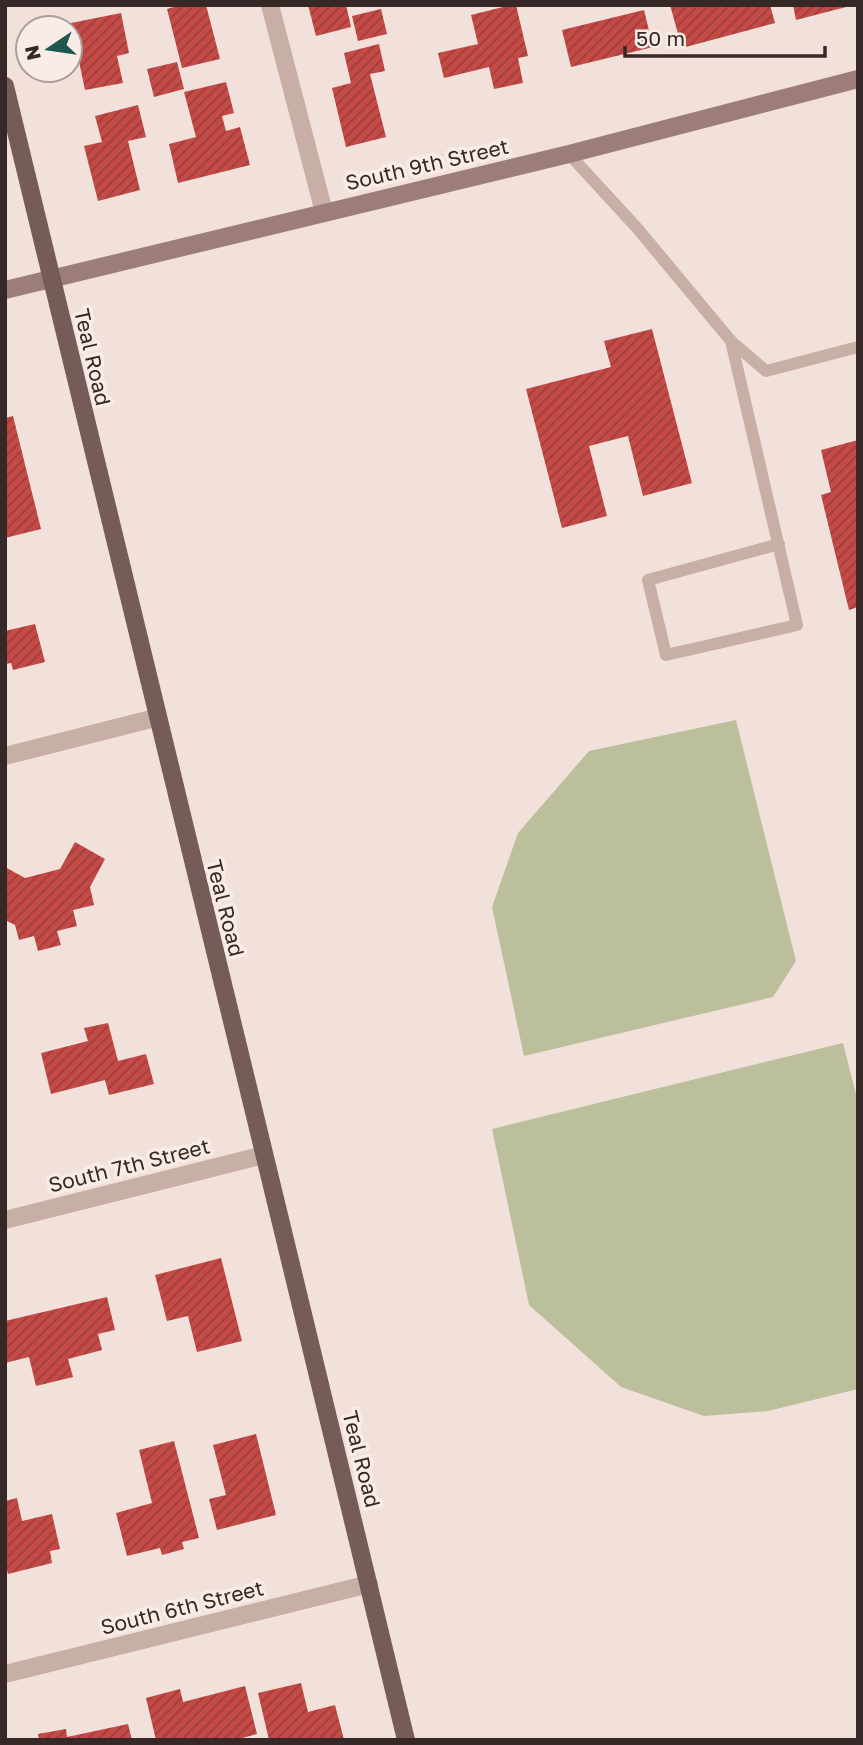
<svg xmlns="http://www.w3.org/2000/svg" width="863" height="1745" viewBox="0 0 863 1745" font-family="'Golos Text',sans-serif">
<style>
.green{fill:#bbbf9b}
.building{fill:url(#building-hatch)}
.lines{fill:none;stroke-linecap:round;stroke-linejoin:round}
.lane{stroke:#c8afa6;stroke-width:12}
.street{stroke:#c8afa6;stroke-width:18}
.secondary{stroke:#9c7d78;stroke-width:18}
.primary{stroke:#765c58;stroke-width:18}
.labels{text-anchor:middle;dominant-baseline:central;stroke-width:7;stroke-linejoin:round;paint-order:stroke}
.street-label{font-size:21px;fill:#352827;stroke:#f9ece6}
</style>
<defs>
<pattern id="building-hatch" width="6" height="6" patternUnits="userSpaceOnUse" patternTransform="scale(1.75)"><rect width="6" height="6" fill="#c34a46"/><path d="M-1 1l2-2M0 6l6-6M5 7l2-2" fill="none" stroke="#9f3e3a"/></pattern>
</defs>
<rect width="100%" height="100%" fill="#f1e1da"/>
<g class="green">
<polygon points="736,720 796,961 773,997 524,1056 492,907 518,833 589,751"/>
<polygon points="843,1043 858,1102 858,1389 768,1411 704,1416 621,1387 529,1305 492,1129"/>
</g>
<g class="building">
<polygon points="181,5 206,5 220,59 182,68 167,9"/>
<polygon points="308,5 346,5 351,27 316,36"/>
<polygon points="511,5 516,5 528,56 518,58 523,83 494,89 489,67 444,78 438,53 478,44 471,15"/>
<polygon points="670,5 770,5 775,23 682,48"/>
<polygon points="793,5 850,5 850,6 796,20"/>
<polygon points="381,9 387,34 358,41 352,16"/>
<polygon points="644,10 653,47 571,67 562,30"/>
<polygon points="121,13 129,53 117,56 123,83 85,90 71,23"/>
<polygon points="379,44 385,71 370,74 386,137 346,147 332,88 351,83 344,53"/>
<polygon points="177,62 184,89 154,97 147,69"/>
<polygon points="226,82 234,113 222,116 226,131 240,127 250,165 178,183 169,144 196,137 184,92"/>
<polygon points="138,105 146,137 128,141 140,190 98,201 84,146 102,142 95,116"/>
<polygon points="652,329 692,483 643,496 628,436 589,446 607,516 562,528 526,389 611,367 604,341"/>
<polygon points="13,416 41,529 5,538 5,418"/>
<polygon points="858,440 858,607 849,610 821,495 831,492 821,450"/>
<polygon points="35,624 45,662 13,670 11,663 5,664 5,631"/>
<polygon points="75,842 105,859 90,887 94,905 73,910 77,926 57,931 61,945 38,951 34,936 19,940 15,925 5,920 5,867 25,878 60,869"/>
<polygon points="108,1023 118,1061 146,1054 154,1084 109,1095 105,1080 51,1094 41,1053 88,1041 84,1028"/>
<polygon points="221,1258 242,1341 197,1352 188,1316 167,1321 155,1275"/>
<polygon points="107,1297 115,1330 98,1334 102,1350 68,1359 73,1377 36,1386 29,1357 5,1363 5,1321"/>
<polygon points="256,1434 276,1515 217,1530 209,1499 226,1495 213,1445"/>
<polygon points="174,1441 199,1538 182,1542 184,1549 162,1555 160,1548 127,1556 116,1513 152,1503 139,1450"/>
<polygon points="17,1498 22,1521 52,1514 60,1549 50,1551 52,1563 8,1574 5,1563 5,1501"/>
<polygon points="301,1683 308,1712 335,1705 344,1740 269,1740 258,1693"/>
<polygon points="245,1686 257,1734 235,1740 156,1740 146,1698 180,1689 183,1702"/>
<polygon points="128,1724 132,1740 39,1740 38,1734 66,1729 67,1737"/>
</g>
<g class="lines">
<g class="lane">
<polyline points="569,154 637,228 731,341 766,371 858,347"/>
<polyline points="731,341 797,625 666,655 648,580 779,544"/>
</g>
<g class="street">
<polyline points="270,5 324,212"/>
<polyline points="5,756 155,718"/>
<polyline points="5,1220 264,1155"/>
<polyline points="5,1674 369,1584"/>
</g>
<polyline class="secondary" points="5,290 569,154 858,79"/>
<path class="primary" d="M5,86c130,553 270,1102 401,1654"/>
</g>
<g class="labels">
<g class="street-label">
<text transform="translate(427 164) rotate(-13)">South 9th Street</text>
<text transform="translate(93 357) rotate(77)">Teal Road</text>
<text transform="translate(226 908) rotate(76)">Teal Road</text>
<text transform="translate(129 1165) rotate(-14)">South 7th Street</text>
<text transform="translate(362 1459) rotate(76)">Teal Road</text>
<text transform="translate(182 1607) rotate(-14)">South 6th Street</text>
</g>
</g>
<rect width="863" height="1745" fill="none" stroke="#352827" stroke-width="14"/>
<g transform="translate(49 49) rotate(257)"><circle r="33" fill="#f9ece6" stroke="#ab9e9a" stroke-width="2"/>
<path d="M0-5L12 26L0 18L-12 26Z" fill="#1e554d"/>
<text y="-10" font-size="19" font-weight="bold" text-anchor="middle" fill="#352827">N</text>
</g>
<path d="M625 46v10h200v-10" fill="none" stroke="#352827" stroke-width="3.5"/>
<text x="636" y="46" font-size="21" fill="#352827" stroke="#f9ece6" stroke-width="5" paint-order="stroke">50 m</text>
</svg>
